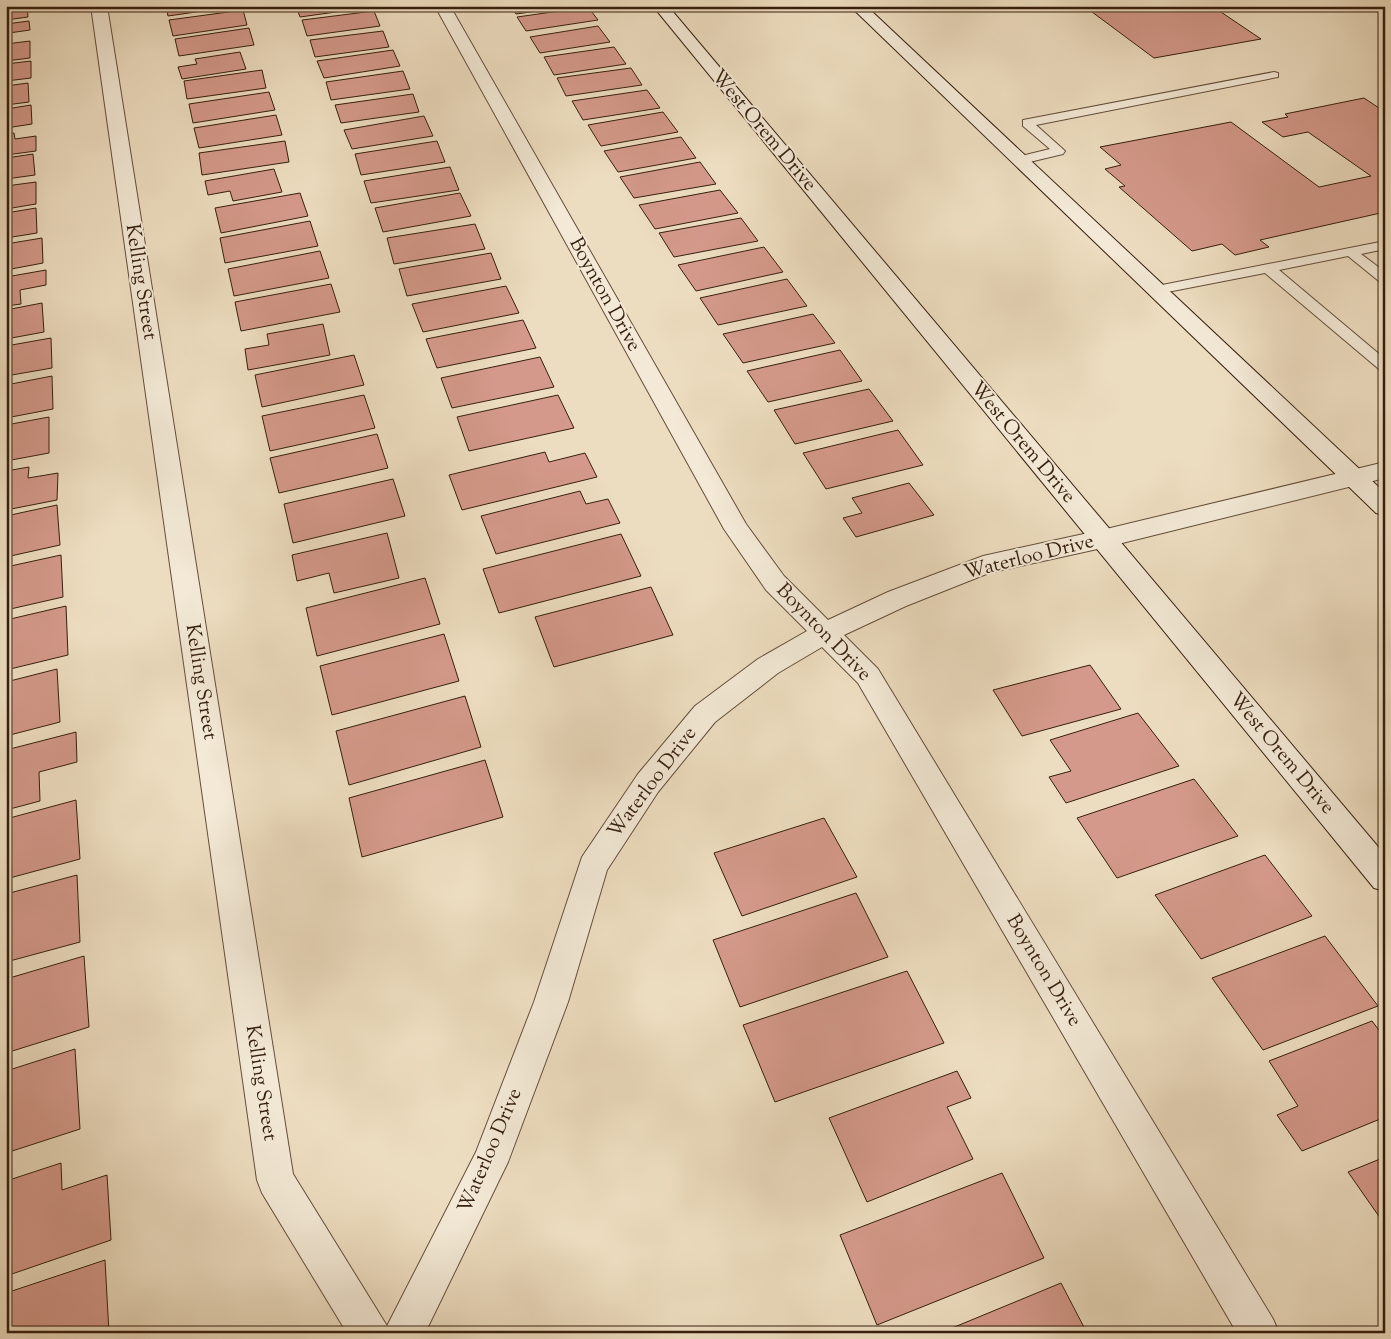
<svg xmlns="http://www.w3.org/2000/svg" width="1391" height="1339" viewBox="0 0 1391 1339" font-family="'Sorts Mill Goudy',serif">
<style>
.building{fill:#d4998a;stroke:#361f0e}
.lines{fill:none;stroke-linecap:round;stroke-linejoin:round}
.service-casing{stroke:#644e3a;stroke-width:2}
.minor-casing{stroke:#644e3a;stroke-width:2}
.secondary-casing{stroke:#361f0e;stroke-width:2}
.service{fill:#f3e9d6;fill-rule:evenodd}
.minor{fill:#f3e9d6;fill-rule:evenodd}
.secondary{fill:#f3e9d6;fill-rule:evenodd}
.labels{text-anchor:middle;dominant-baseline:central;stroke-width:4;stroke-linejoin:round;paint-order:stroke}
.street-label{font-size:20px;fill:#361f0e;stroke:#f3e9d6}
</style>
<rect width="100%" height="100%" fill="#edddc0"/>
<filter id="stains"><feTurbulence type="fractalNoise" baseFrequency=".004" numOctaves="4"/><feColorMatrix values="0 0 0 0 .2 0 0 0 0 .09 0 0 0 0 .02 0 0 0 .5 -.17"/></filter>
<radialGradient id="worn" r=".72"><stop offset=".6" stop-color="#630" stop-opacity="0"/><stop offset="1" stop-color="#630" stop-opacity=".3"/></radialGradient>
<g class="building">
<polygon points="6,6 27,6 28,17 6,20"/>
<polygon points="166,6 238,6 168,16"/>
<polygon points="296,6 372,6 372,7 300,17"/>
<polygon points="511,6 575,6 516,14"/>
<polygon points="1084,6 1212,6 1261,39 1154,58"/>
<polygon points="588,7 598,20 526,31 517,17"/>
<polygon points="243,10 247,25 173,36 169,20"/>
<polygon points="374,11 380,26 307,36 302,20"/>
<polygon points="29,21 30,30 9,33 9,41 6,41 6,24"/>
<polygon points="598,26 610,42 540,53 530,37"/>
<polygon points="249,28 254,45 179,56 175,39"/>
<polygon points="383,31 389,47 315,57 310,40"/>
<polygon points="30,41 30,58 6,61 6,44"/>
<polygon points="614,47 626,64 554,75 544,57"/>
<polygon points="393,50 400,66 324,78 317,61"/>
<polygon points="240,52 246,69 182,79 178,67 197,64 195,59"/>
<polygon points="31,61 31,78 6,81 6,64"/>
<polygon points="631,68 642,85 566,96 557,78"/>
<polygon points="262,70 266,88 187,99 184,81"/>
<polygon points="403,71 410,89 331,100 326,82"/>
<polygon points="28,83 29,102 6,105 6,86"/>
<polygon points="647,90 660,108 583,120 572,101"/>
<polygon points="269,92 275,110 193,123 189,104"/>
<polygon points="413,94 419,112 341,123 335,105"/>
<polygon points="1364,98 1385,112 1385,212 1260,240 1269,247 1235,255 1222,244 1192,251 1119,187 1125,186 1105,169 1121,165 1100,147 1231,122 1319,187 1371,176 1308,132 1283,137 1262,122 1288,117 1285,114"/>
<polygon points="31,105 32,124 6,128 6,109"/>
<polygon points="663,112 678,132 601,146 588,125"/>
<polygon points="276,115 282,135 199,148 194,128"/>
<polygon points="424,116 433,136 352,149 344,130"/>
<polygon points="14,133 15,139 36,136 36,151 6,155 6,134"/>
<polygon points="681,137 696,158 618,172 604,151"/>
<polygon points="285,141 289,162 202,175 199,153"/>
<polygon points="437,141 445,162 361,175 355,154"/>
<polygon points="33,154 35,175 6,179 6,158"/>
<polygon points="700,162 716,184 634,198 620,177"/>
<polygon points="450,167 459,190 371,203 364,181"/>
<polygon points="274,169 282,192 233,201 230,191 208,195 205,181"/>
<polygon points="36,182 36,204 6,209 6,186"/>
<polygon points="720,190 738,213 655,229 639,205"/>
<polygon points="300,193 308,216 221,233 215,208"/>
<polygon points="460,193 471,216 383,232 375,208"/>
<polygon points="36,208 37,233 6,238 6,213"/>
<polygon points="741,218 758,241 674,257 659,233"/>
<polygon points="310,221 318,246 225,263 220,238"/>
<polygon points="475,224 485,249 394,264 387,238"/>
<polygon points="42,238 43,263 6,270 6,244"/>
<polygon points="764,247 783,272 696,291 678,265"/>
<polygon points="320,251 329,278 234,296 228,269"/>
<polygon points="491,253 501,279 407,296 399,269"/>
<polygon points="46,270 46,285 20,290 21,304 6,306 6,277"/>
<polygon points="787,279 807,306 718,325 700,298"/>
<polygon points="331,284 340,312 241,331 235,302"/>
<polygon points="506,286 519,313 423,332 412,304"/>
<polygon points="42,303 44,332 6,339 6,310"/>
<polygon points="813,314 835,343 743,363 723,334"/>
<polygon points="523,320 536,348 437,368 426,339"/>
<polygon points="323,324 330,355 248,370 245,349 269,345 267,334"/>
<polygon points="51,338 52,368 6,376 6,346"/>
<polygon points="840,350 862,381 768,402 747,371"/>
<polygon points="354,355 364,385 262,407 255,375"/>
<polygon points="540,357 554,387 452,408 441,378"/>
<polygon points="52,376 53,409 6,418 6,385"/>
<polygon points="869,389 893,421 795,444 774,410"/>
<polygon points="364,395 375,428 270,451 262,416"/>
<polygon points="558,395 574,428 469,451 457,417"/>
<polygon points="49,417 49,453 6,461 6,425"/>
<polygon points="898,430 923,465 826,489 803,453"/>
<polygon points="377,434 388,468 279,493 270,458"/>
<polygon points="545,452 549,462 585,453 597,477 462,510 449,475"/>
<polygon points="29,467 28,478 58,473 57,500 6,510 6,471"/>
<polygon points="393,479 405,516 293,543 284,504"/>
<polygon points="909,483 934,515 856,537 843,518 862,513 852,498"/>
<polygon points="580,491 586,504 608,499 620,523 496,554 481,516"/>
<polygon points="57,505 60,545 6,557 6,516"/>
<polygon points="387,533 399,578 334,593 329,573 297,581 292,555"/>
<polygon points="621,534 641,576 499,613 483,569"/>
<polygon points="61,555 63,597 6,610 6,567"/>
<polygon points="425,578 440,624 317,656 306,608"/>
<polygon points="651,587 673,635 554,667 535,617"/>
<polygon points="66,606 68,655 6,670 6,620"/>
<polygon points="444,634 459,681 332,715 320,666"/>
<polygon points="1090,665 1121,709 1022,736 993,690"/>
<polygon points="57,669 60,722 6,736 6,682"/>
<polygon points="465,696 481,747 349,785 336,731"/>
<polygon points="1138,713 1179,766 1066,803 1049,777 1071,771 1050,740"/>
<polygon points="76,732 77,762 39,772 40,801 6,810 6,750"/>
<polygon points="485,760 503,817 362,857 349,798"/>
<polygon points="1194,779 1238,836 1117,878 1077,818"/>
<polygon points="76,800 80,859 6,879 6,819"/>
<polygon points="824,818 857,877 742,916 714,853"/>
<polygon points="1265,855 1312,916 1201,959 1155,895"/>
<polygon points="77,875 80,942 6,962 6,894"/>
<polygon points="856,893 888,957 740,1007 713,940"/>
<polygon points="1325,936 1378,1006 1263,1050 1212,978"/>
<polygon points="84,956 89,1027 6,1053 6,979"/>
<polygon points="907,971 944,1043 775,1102 743,1025"/>
<polygon points="1372,1021 1385,1038 1385,1117 1302,1151 1277,1115 1298,1106 1269,1061"/>
<polygon points="75,1049 80,1129 6,1153 6,1071"/>
<polygon points="957,1071 971,1098 947,1107 973,1159 867,1202 829,1118"/>
<polygon points="1385,1157 1385,1225 1348,1172"/>
<polygon points="61,1163 62,1190 107,1175 111,1240 6,1276 6,1181"/>
<polygon points="1002,1173 1044,1258 877,1325 840,1235"/>
<polygon points="105,1260 109,1333 6,1333 6,1293"/>
<polygon points="1061,1283 1087,1333 940,1333"/>
</g>
<g class="lines">
<g class="service-casing">
<g id="service">
<polygon points="1274,72 1278,73 1278,77 1036,125 1065,151 1063,154 1021,164 1015,160 1017,157 1050,149 1023,126 1023,120"/>
<polygon points="1385,241 1385,249 1361,254 1385,272 1385,283 1380,282 1348,256 1279,270 1385,359 1385,371 1380,370 1265,273 1157,294 1150,290 1157,286"/>
</g>
</g>
<g class="minor-casing">
<polygon id="minor" points="91,6 107,6 293,1174 387,1326 476,1152 534,1002 582,857 638,774 695,706 758,659 807,631 766,590 724,529 435,6 450,6 746,524 784,576 828,620 888,592 983,556 1102,530 1385,462 1385,478 1102,548 989,573 906,606 844,635 878,669 1273,1319 1279,1333 1237,1333 858,683 822,647 778,673 715,722 658,792 607,870 568,1002 508,1162 425,1333 347,1333 262,1193 257,1180"/>
</g>
<g class="secondary-casing">
<g id="secondary">
<polygon points="653,6 668,6 1385,855 1385,891 1374,888"/>
<polygon points="850,6 866,6 1385,493 1385,515 1376,513"/>
</g>
</g>
<use href="#service" class="service"/>
<use href="#minor" class="minor"/>
<use href="#secondary" class="secondary"/>
</g>
<g class="labels">
<g class="street-label">
<text transform="translate(763 131) rotate(50)">West Orem Drive</text>
<text transform="translate(140 282) rotate(81)">Kelling Street</text>
<text transform="translate(604 295) rotate(61)">Boynton Drive</text>
<text transform="translate(1022 443) rotate(50)">West Orem Drive</text>
<text transform="translate(1029 558) rotate(-14)">Waterloo Drive</text>
<text transform="translate(823 633) rotate(46)">Boynton Drive</text>
<text transform="translate(200 682) rotate(81)">Kelling Street</text>
<text transform="translate(1281 754) rotate(50)">West Orem Drive</text>
<text transform="translate(653 783) rotate(-53)">Waterloo Drive</text>
<text transform="translate(1043 971) rotate(59)">Boynton Drive</text>
<text transform="translate(260 1083) rotate(81)">Kelling Street</text>
<text transform="translate(491 1151) rotate(-67)">Waterloo Drive</text>
</g>
</g>
<rect width="1391" height="1339" fill="none" stroke="#edddc0" stroke-width="25"/>
<rect x="8" y="8" width="1376" height="1324" fill="none" stroke="#361f0e" stroke-width="2.5"/>
<rect x="12" y="12" width="1366" height="1314" fill="none" stroke="#361f0e"/>
<rect width="100%" height="100%" filter="url(#stains)"/>
<rect width="100%" height="100%" fill="url(#worn)"/>
</svg>
